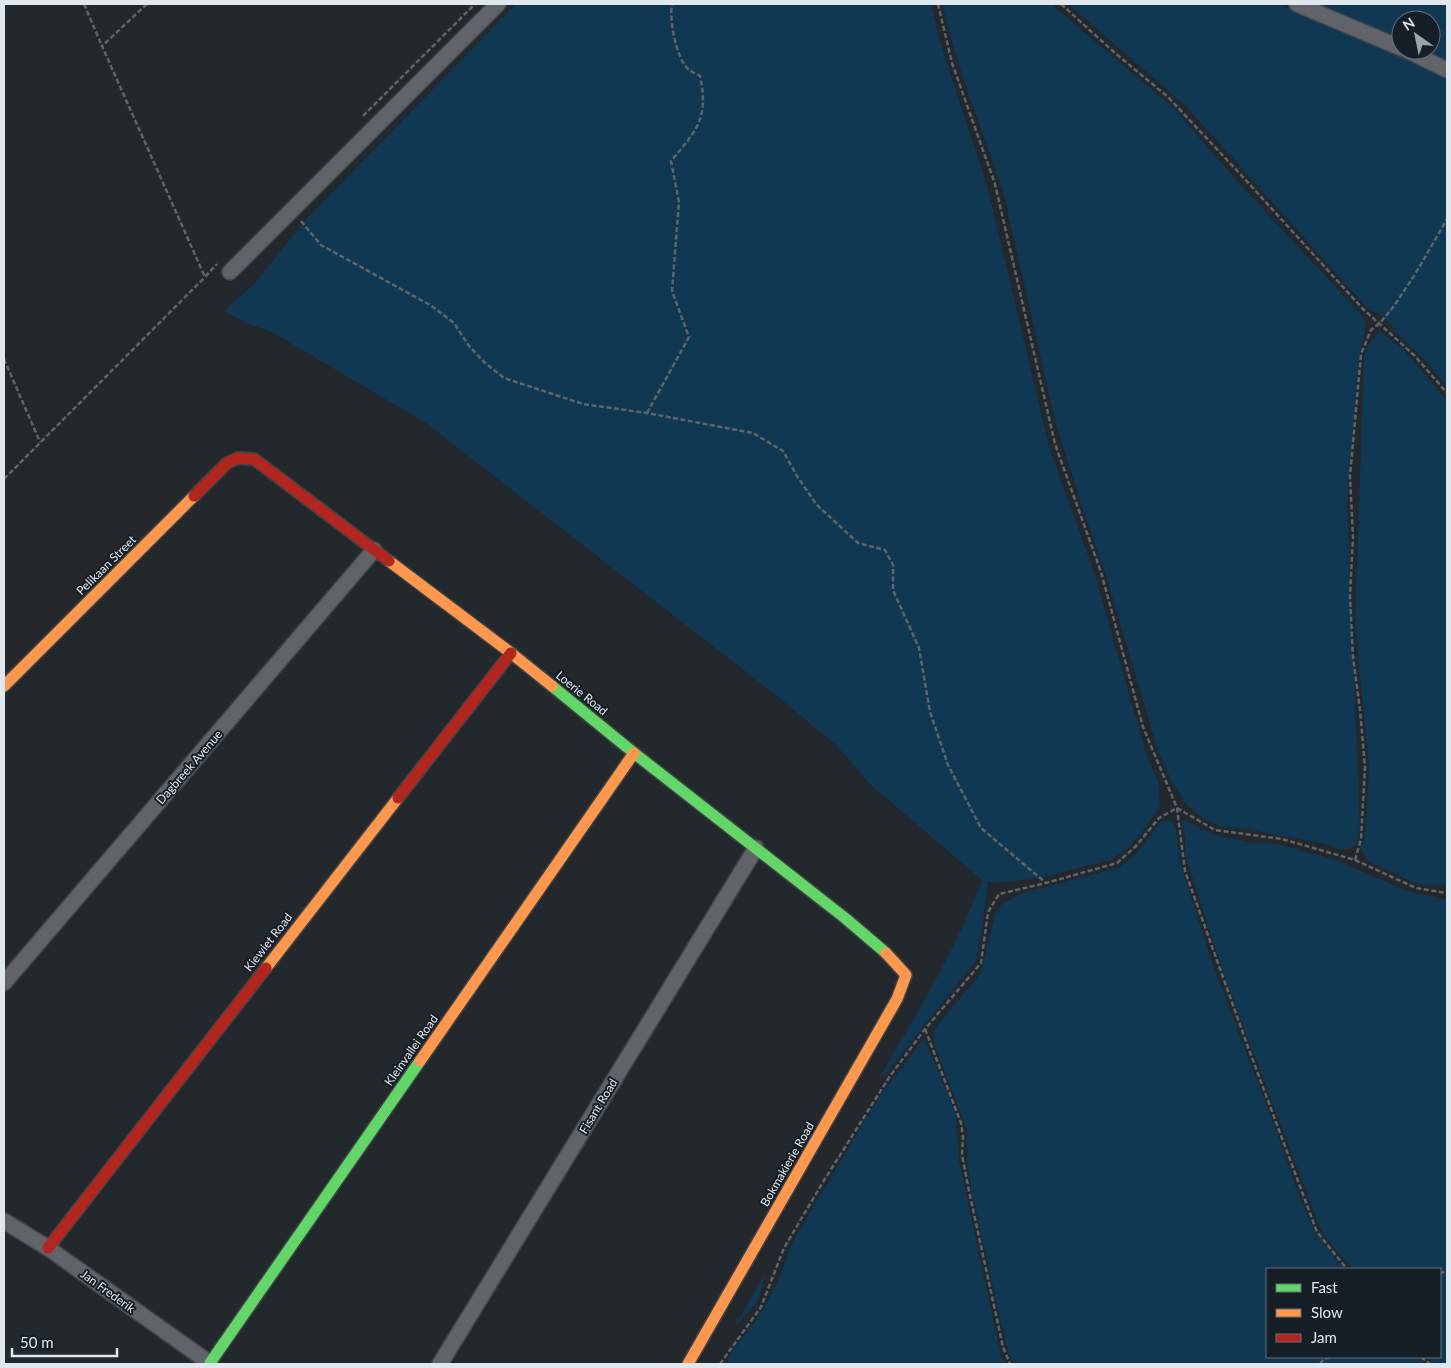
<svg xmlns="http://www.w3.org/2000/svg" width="1451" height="1368" viewBox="0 0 1451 1368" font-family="Lato,sans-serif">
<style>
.grass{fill:#103853}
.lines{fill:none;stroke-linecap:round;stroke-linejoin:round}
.street-casing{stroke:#3f4447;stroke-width:18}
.fast-casing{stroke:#3f4447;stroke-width:14}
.slow-casing{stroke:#3f4447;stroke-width:14}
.jam-casing{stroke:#3f4447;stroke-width:14}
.path{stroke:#606467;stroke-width:2.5;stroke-dasharray:5 2.5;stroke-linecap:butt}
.street{stroke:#606468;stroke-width:15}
.fast{stroke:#63d668;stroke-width:11}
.slow{stroke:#ff974d;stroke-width:11}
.jam{stroke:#b3261e;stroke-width:11}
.labels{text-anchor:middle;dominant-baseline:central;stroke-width:4;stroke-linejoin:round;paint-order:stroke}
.street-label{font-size:12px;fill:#e1e8ed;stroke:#161f26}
</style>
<rect width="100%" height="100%" fill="#23282c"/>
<g class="grass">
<path d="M516,4h415l9,38 48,147 61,258 46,128 51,178 12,28 2,25 -20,29 -15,16 -13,8 -66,18 -48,6 -10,-2 -6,50 -6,30 -89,111 -8,6c38,-65 77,-128 103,-198l-110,-94 -37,-42 -63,-52 -346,-269 -154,-91 -23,-8 -25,-13 30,-27 54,-67z"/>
<polygon points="942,4 1051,4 1175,109 1228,171 1364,318 1366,324 1359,358 1347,501 1360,828 1357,844 1349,849 1341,850 1326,844 1246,829 1220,826 1204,819 1187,805 1173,784 1158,751 1105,572 1082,507 1055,420 1003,191 966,87 953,45"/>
<polygon points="1068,4 1279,4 1447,77 1447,387 1428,363 1395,332 1391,325 1379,313 1368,309 1185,105"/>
<polygon points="1310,4 1447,4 1447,63 1419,50 1431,50 1431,20 1401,20 1401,42"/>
<polygon points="1380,331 1403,349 1447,401 1447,886 1422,885 1410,881 1368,861 1360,847 1365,839 1369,767 1355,623 1364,357 1367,347"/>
<polygon points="1181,819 1216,835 1247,842 1278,844 1336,860 1407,891 1447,900 1447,1364 1434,1364 1426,1357 1440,1357 1440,1269 1353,1269 1322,1233 1227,983 1185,855 1185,838"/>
<polygon points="1167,820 1172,821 1176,829 1180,863 1215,971 1280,1141 1300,1199 1316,1234 1344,1269 1267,1269 1267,1357 1416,1357 1425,1364 1017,1364 1010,1356 1002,1327 973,1197 967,1163 967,1130 935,1046 933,1038 935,1028 981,973 995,914 1001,905 1020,894 1120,867 1137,853 1160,822"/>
<polygon points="924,1038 956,1115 959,1161 1001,1355 1007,1364 726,1364 732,1352 759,1316 775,1288 793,1241 877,1100"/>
<polygon points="765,1274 758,1301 733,1329"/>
</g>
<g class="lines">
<g class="street-casing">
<g id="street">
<polyline points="1297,4 1401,48"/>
<polyline points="1406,50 1447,70"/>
<polyline points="230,272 498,4"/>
<polyline points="4,983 374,550"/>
<polyline points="4,1221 48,1248 211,1364"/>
<polyline points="440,1364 756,848"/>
</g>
</g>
<g class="fast-casing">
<g id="fast">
<polyline points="552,686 634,753 845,918 886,953"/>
<polyline points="210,1363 420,1061"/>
</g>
</g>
<g class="slow-casing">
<g id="slow">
<polyline points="389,561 511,653 552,686"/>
<polyline points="4,686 194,496"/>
<polyline points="266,968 398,798"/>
<polyline points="420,1061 634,753"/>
<polyline points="688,1364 897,999 906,975 886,953"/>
</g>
</g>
<g class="jam-casing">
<g id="jam">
<polyline points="194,496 227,463 238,458 254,459 389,561"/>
<polyline points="398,798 511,653"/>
<polyline points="48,1248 266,968"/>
</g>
</g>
<g class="path">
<polyline points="84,4 102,46"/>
<polyline points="147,4 102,46 205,277 217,264"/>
<polyline points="938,4 952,63 995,184 1055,444 1101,572 1143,727 1177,808 1185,871 1248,1047 1317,1232 1347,1269"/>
<polyline points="1061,4 1115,53 1168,97 1242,176 1363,309 1414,355 1447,393"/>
<polyline points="363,116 475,4"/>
<polyline points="301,221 321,245 430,305 454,323 469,346 484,362 504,378 583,404 647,413 753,433 783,451 797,476 816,504 858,543 885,550 893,565 893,590 919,648 930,712 948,765 981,828 1046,883"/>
<polyline points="4,359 40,442"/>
<path d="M647,413l42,-76 -17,-46 7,-89 -8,-41c26,-31 38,-43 29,-85 -3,-2 -8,-4 -11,-6 -13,-11 -20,-51 -17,-66"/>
<polyline points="4,479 205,277"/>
<polyline points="1177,808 1215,830 1282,839 1355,860 1416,888 1447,893"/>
<polyline points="1355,860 1361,839 1365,767 1360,710 1353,657 1350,595 1353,537 1350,476 1361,354 1371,330 1380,323 1394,306 1414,276 1447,219"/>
<polyline points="925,1029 961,1123 963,1137 962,1155 969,1191 1003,1347 1010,1364"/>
<polyline points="1440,1274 1447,1270"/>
<polyline points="1421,1357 1430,1364"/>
<polyline points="720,1364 761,1307 784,1248 823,1182 890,1076 925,1029 981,963 988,912 999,894 1046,883 1117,863 1136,846 1159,818 1177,808"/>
<polyline points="1320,1364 1324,1359 1330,1357"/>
</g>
<use href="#street" class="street"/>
<use href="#fast" class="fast"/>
<use href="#slow" class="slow"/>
<use href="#jam" class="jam"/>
</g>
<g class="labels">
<g class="street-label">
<text transform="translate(106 565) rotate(-45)">Pelikaan Street</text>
<text transform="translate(582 693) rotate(39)">Loerie Road</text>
<text transform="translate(189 767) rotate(-49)">Dagbreek Avenue</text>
<text transform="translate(268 942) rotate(-52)">Kiewiet Road</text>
<text transform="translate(411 1050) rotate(-55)">Kleinvallei Road</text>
<text transform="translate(598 1106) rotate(-59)">Fisant Road</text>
<text transform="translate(787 1164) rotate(-60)">Bokmakierie Road</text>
<text transform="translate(108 1291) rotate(36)">Jan Frederik</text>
</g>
</g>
<rect width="1451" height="1368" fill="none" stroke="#e1e8ed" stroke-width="10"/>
<rect x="1266" y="1268" width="175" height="90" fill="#161f26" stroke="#676f76"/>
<rect x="1276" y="1284" width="25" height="8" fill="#63d668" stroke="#676f76"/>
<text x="1311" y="1293" font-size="15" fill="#e1e8ed">Fast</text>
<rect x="1276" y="1309" width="25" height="8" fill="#ff974d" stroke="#676f76"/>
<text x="1311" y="1318" font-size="15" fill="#e1e8ed">Slow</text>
<rect x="1276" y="1334" width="25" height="8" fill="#b3261e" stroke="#676f76"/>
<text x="1311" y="1343" font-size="15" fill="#e1e8ed">Jam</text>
<g transform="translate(1416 35) rotate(327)"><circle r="24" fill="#161f26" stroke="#676f76"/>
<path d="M0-4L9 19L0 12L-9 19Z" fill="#9ea5a9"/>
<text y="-8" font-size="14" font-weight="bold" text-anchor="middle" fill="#e1e8ed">N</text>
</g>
<path d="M12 1348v8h105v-8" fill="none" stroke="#e1e8ed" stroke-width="2.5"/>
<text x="20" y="1348" font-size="15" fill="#e1e8ed" stroke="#161f26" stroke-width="4" paint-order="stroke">50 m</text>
</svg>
